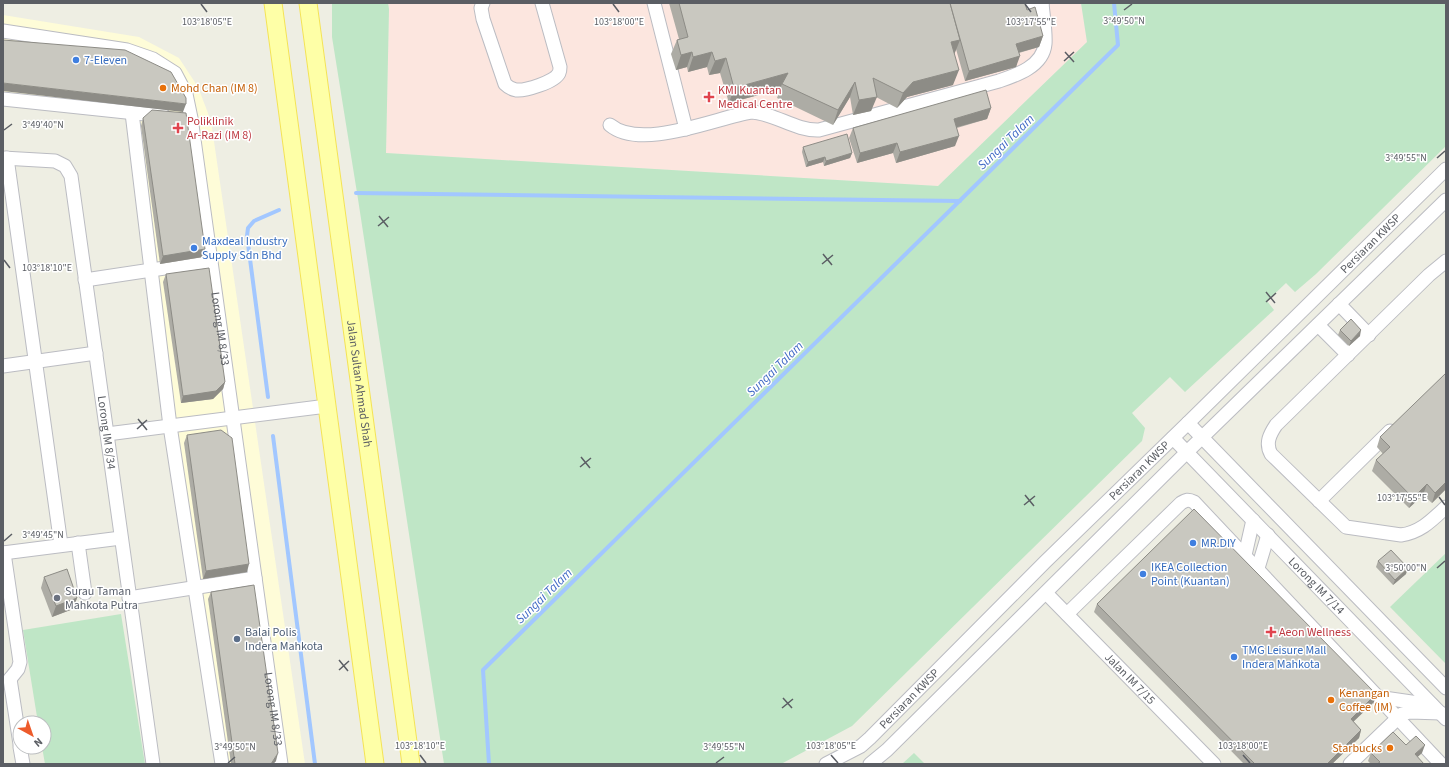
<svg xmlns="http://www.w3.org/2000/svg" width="1449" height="767" viewBox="0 0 1449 767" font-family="'Source Sans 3',sans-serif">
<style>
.commercial{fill:#fefcd8}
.medical{fill:#fce6df}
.green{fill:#bfe6c6}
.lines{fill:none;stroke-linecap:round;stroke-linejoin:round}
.stream{stroke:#a2c7ff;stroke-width:4}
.minor-casing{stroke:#bbbcc2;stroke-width:15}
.major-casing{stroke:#f4e356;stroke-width:19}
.minor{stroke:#fff;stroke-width:13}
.major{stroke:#feffa7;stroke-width:17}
.wall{fill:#adaca5}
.shaded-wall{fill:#8d8c86}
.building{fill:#c9c8c0;stroke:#8d8c86}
.ticks{fill:none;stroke:#5b5e64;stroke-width:1.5}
.shop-dot{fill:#3f7fe0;stroke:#fff;stroke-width:1.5}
.food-dot{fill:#e8710a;stroke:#fff;stroke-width:1.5}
.health-dot{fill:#e0444e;stroke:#fff;stroke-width:1.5}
.worship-dot{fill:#6b7280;stroke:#fff;stroke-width:1.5}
.service-dot{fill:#5c6f8a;stroke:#fff;stroke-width:1.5}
.labels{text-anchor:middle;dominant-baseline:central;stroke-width:3;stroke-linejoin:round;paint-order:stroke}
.shop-label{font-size:12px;fill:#366cbe;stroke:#fff;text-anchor:start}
.food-label{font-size:12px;fill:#c56008;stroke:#fff;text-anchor:start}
.health-label{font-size:12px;fill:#be3a42;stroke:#fff;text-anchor:start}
.street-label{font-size:12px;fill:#5b5e64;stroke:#fff}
.worship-label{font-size:12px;fill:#5b616d;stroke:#fff;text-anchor:start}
.service-label{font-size:12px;fill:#4e5e75;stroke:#fff;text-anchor:start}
.water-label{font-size:13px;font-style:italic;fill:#426bc5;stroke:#fff}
.ticks-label{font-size:10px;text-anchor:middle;fill:#5b5e64;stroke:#fff;stroke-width:3;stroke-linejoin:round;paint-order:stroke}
</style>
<rect width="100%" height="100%" fill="#eeeee3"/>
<polygon class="commercial" points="3,15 139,37 179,58 198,87 211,121 305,764 222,764 127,112 3,100"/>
<polygon class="medical" points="388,3 1081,3 1087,42 938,186 386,153 389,9"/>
<g class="green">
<polygon points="332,3 388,3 389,9 386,153 938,186 1087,42 1081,3 1446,3 1446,146 1316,274 1295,292 1286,283 1267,301 1274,310 1185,392 1170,377 1132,413 1145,428 1142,441 852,726 781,764 444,764 358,199 332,37"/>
<polygon points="1446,553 1446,664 1390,607"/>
<polygon points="121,614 145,764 45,764 42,747 44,747 44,723 38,723 23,630"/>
<polygon points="914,753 925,764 902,764"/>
</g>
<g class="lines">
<g class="stream">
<polyline points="356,193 960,201"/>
<polyline points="268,397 247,236 248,228 254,221 279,210"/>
<polyline points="273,436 315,764"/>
<polyline points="489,764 483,670 1118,45 1114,3"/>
</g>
<g class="minor-casing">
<g id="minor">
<path d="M483,3l-2,5 2,11 22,65c3,3 6,5 11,6 9,1 39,-8 43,-17 1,-2 1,-4 1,-6l-18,-64"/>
<polyline points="654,3 686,129"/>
<polyline points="1020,5 1042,4"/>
<path id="s1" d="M3,31l124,19 26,9 22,14 11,21 5,24 90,646"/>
<polyline points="3,99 164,116"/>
<polyline points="132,113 170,426 222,764"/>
<path d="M610,125c31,26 106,-7 141,-13 24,1 44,19 68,18l180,-49c18,-6 44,-15 46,-37 1,-11 -2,-29 -3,-41"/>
<path id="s2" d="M3,158l52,3 10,5 6,10 82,588"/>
<polyline points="7,158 61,545"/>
<path d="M1446,261l-17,14 -153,150c-6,9 -11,18 -5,29l75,73 55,8c20,-3 31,-15 45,-28"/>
<polyline points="85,280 211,261"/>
<polyline points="1339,304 1369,335"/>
<polyline points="1318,325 1348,355"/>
<polyline points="3,366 96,353"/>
<polyline points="1188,423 1446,688"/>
<polyline points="107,434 327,406"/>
<path id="s3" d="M1173,438l273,281"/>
<polyline points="1319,501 1390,431"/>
<polyline points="78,543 85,593"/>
<polyline points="3,553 121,538"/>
<polyline points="4,553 20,662 18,669 10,679"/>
<polyline points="1245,555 1253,520"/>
<polyline points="1258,568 1268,535"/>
<path id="s4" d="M1046,593l168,171"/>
<polyline points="129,598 255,578"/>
<path d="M1067,614l114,-111c5,-3 7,-4 13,-1l247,262"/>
<polyline points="10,679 20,744"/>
<polyline points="1377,697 1432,705"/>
<polyline points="20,747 23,764"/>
<path id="s5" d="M826,764l35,-18 9,-8 175,-176 143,-139 258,-254"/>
<polyline points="870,764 887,750 1187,452 1446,200"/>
<polyline points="1350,764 1402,714 1410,712 1441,713"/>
</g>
</g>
<g class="major-casing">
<g id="major">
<polyline points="273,3 375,764"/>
<path id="s6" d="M308,3l103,761"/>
</g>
</g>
<use href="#minor" class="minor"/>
<use href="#major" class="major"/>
</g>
<g class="wall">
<polygon points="669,3 1025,3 1027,10 1043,36 1039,47 1019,53 1016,67 965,81 956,49 954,54 953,85 907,97 897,108 876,97 871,111 853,115 850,97 833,125 777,98 780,89 729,103 720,73 709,75 707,67 688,72 687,67 676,70 671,54 677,40 679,39"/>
<polygon points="991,108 987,119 957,128 955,146 896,163 893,153 857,163 849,138 853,128"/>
<polygon points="143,118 203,257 160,264 141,126"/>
<polygon points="803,147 852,153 850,158 824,166 823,162 806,167 802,152"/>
<polygon points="166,274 225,382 223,389 213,399 181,403 163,282"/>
<polygon points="1340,330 1360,336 1349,346 1338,335"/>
<polygon points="187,435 247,572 203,579 184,443"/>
<polygon points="1380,437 1446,489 1432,503 1423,495 1409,508 1372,471 1376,460 1383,454 1377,447"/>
<polygon points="1378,561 1406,574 1393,585 1376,567"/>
<polygon points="44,577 77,598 73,609 52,617 41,588"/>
<polygon points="211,592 276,761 273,764 231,764 208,599"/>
<polygon points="1097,604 1376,694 1374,702 1353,721 1361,730 1359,738 1332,764 1244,764 1094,612"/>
<polygon points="1406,745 1422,753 1417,757 1424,764 1371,764 1368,761 1371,753"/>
</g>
<g class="shaded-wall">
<polygon points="1043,36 1039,47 1013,54 1016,44"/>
<polygon points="960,40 954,55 951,42"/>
<polygon points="692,52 687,67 676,70 681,55"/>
<polygon points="712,52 707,67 688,72 693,57"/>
<polygon points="1020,56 1016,67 965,81 969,71"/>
<polygon points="726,58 720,73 709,75 715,61"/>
<polygon points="959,70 953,85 907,97 897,108 903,93 913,82"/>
<polygon points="788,73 782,84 780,89 729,103 734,88"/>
<polygon points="855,82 850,97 833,125 838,110"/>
<polygon points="3,83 186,104 183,112 3,91"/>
<polygon points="877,97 871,111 853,115 859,100"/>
<polygon points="991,108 987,119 950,129 954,119"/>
<polygon points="959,136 955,146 896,163 900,152"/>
<polygon points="897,143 893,153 857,163 860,153"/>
<polygon points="852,153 850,158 824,166 826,161"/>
<polygon points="825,157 823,162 806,167 808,162"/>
<polygon points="205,249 203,257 160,264 163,256"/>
<polygon points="1361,330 1360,336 1349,346 1351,341"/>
<polygon points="225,382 223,389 213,399 181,403 183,396"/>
<polygon points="1446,482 1446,489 1432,503 1435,493"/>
<polygon points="1427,484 1423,495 1409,508 1413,498"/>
<polygon points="249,564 247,572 203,579 206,571"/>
<polygon points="1408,568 1406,574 1393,585 1395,580"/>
<polygon points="77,598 73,609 52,617 56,606"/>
<polygon points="1376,694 1374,702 1348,727 1351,719"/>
<polygon points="1361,730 1359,738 1332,764 1327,764"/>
<polygon points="1425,745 1422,753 1412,762 1415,754"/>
<polygon points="278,753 276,761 273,764 271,764"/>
</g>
<g class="building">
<polygon points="679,3 950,3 960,40 951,42 959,70 913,82 903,93 873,78 877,97 859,100 855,82 838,110 782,84 788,73 734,88 726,58 715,61 712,52 693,57 692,52 681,55 677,40 688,37"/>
<polygon points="950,3 1025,3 1027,10 1035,7 1043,36 1016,44 1020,56 969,71"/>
<polygon points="3,40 125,50 171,72 186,98 186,104 3,83"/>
<polygon points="986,90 991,108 954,119 959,136 900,152 897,143 860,153 853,128"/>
<polygon points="152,110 186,113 205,249 163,256 143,118"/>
<polygon points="847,134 852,153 826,161 825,157 808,162 803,147"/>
<polygon points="209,268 225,382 216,391 183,396 166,274"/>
<polygon points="1351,319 1361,330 1351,341 1340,330"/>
<polygon points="1446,373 1446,482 1435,493 1427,484 1413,498 1376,460 1390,447 1380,437"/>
<polygon points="221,430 232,438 249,564 206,571 187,435"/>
<polygon points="1194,509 1376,694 1351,719 1361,730 1327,764 1255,764 1097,604"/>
<polygon points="1391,550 1408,568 1395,580 1378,561"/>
<polygon points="67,569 77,598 56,606 44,577"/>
<polygon points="254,585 278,753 271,764 235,764 211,592"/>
<polygon points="1393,732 1406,745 1416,736 1425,745 1415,754 1424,764 1377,764 1380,762 1371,753"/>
</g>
<path class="ticks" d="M201,4l6,8M613,4l6,8M1025,4l6,8M1124,10l8,-6M1065,52l9,10M1064,61l10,-9M4,130l8,-6M1437,158l8,-7M379,216l9,11M378,226l11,-9M823,254l9,11M4,260l6,8M822,264l11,-9M1266,292l9,11M1266,302l10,-9M138,419l9,11M137,429l10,-9M581,457l9,11M580,467l11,-9M1025,495l9,11M1439,497l6,8M1024,505l11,-9M4,541l8,-7M1437,568l8,-7M339,660l9,11M339,670l10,-9M783,698l9,10M782,708l11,-9M420,755l6,8M831,755l7,8M1243,755l7,8M228,763l7,-6M716,763l8,-6"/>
<g class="shop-dot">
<circle cx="76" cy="60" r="4"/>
<circle cx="194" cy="248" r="4"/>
<circle cx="1193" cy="543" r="4"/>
<circle cx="1143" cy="574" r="4"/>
<circle cx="1234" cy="657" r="4"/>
</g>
<g class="food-dot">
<circle cx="163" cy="88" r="4"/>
<circle cx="1331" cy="700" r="4"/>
<circle cx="1390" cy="748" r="4"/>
</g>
<g class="health-dot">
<path d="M707 91h4v4h4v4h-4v4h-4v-4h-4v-4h4z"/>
<path d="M176 122h4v4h4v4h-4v4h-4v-4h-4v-4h4z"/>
<path d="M1269 626h4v4h4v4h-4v4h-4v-4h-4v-4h4z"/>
</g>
<circle class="worship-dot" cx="57" cy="598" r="4"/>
<circle class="service-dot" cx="237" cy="639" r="4"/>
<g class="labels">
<g class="shop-label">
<text x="84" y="60">7-Eleven</text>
<text x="202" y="241">Maxdeal Industry<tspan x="202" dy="14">Supply Sdn Bhd</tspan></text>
<text x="1201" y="543">MR.DIY</text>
<text x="1151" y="567">IKEA Collection<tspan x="1151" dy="14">Point (Kuantan)</tspan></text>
<text x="1242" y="650">TMG Leisure Mall<tspan x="1242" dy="14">Indera Mahkota</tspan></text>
</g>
<g class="food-label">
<text x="171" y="88">Mohd Chan (IM 8)</text>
<text x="1339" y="693">Kenangan<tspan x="1339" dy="14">Coffee (IM)</tspan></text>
<text x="1382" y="748" text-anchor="end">Starbucks</text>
</g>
<g class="health-label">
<text x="718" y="90">KMI Kuantan<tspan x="718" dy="14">Medical Centre</tspan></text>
<text x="187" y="121">Poliklinik<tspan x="187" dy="14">Ar-Razi (IM 8)</tspan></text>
<text x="1279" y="632">Aeon Wellness</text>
</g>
<g class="street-label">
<text stroke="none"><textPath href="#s5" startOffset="755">Persiaran KWSP</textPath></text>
<text stroke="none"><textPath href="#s1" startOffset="440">Lorong IM 8/33</textPath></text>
<text stroke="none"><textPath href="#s6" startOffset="384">Jalan Sultan Ahmad Shah</textPath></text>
<text stroke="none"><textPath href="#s2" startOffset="334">Lorong IM 8/34</textPath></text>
<text stroke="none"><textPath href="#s5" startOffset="431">Persiaran KWSP</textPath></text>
<text stroke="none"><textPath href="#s3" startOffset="206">Lorong IM 7/14</textPath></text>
<text stroke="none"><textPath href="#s4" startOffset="120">Jalan IM 7/15</textPath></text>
<text stroke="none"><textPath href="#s5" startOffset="107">Persiaran KWSP</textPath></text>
<text stroke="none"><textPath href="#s1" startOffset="824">Lorong IM 8/33</textPath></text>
</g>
<g class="worship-label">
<text x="65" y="591">Surau Taman<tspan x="65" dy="14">Mahkota Putra</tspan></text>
</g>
<g class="service-label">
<text x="245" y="632">Balai Polis<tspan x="245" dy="14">Indera Mahkota</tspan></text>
</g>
<g class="water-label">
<text transform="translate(1006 142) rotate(-44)">Sungai Talam</text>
<text transform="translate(775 369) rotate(-44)">Sungai Talam</text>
<text transform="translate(544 596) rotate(-44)">Sungai Talam</text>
</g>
</g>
<g class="ticks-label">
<text x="1124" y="24">3°49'50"N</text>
<text x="619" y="25">103°18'00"E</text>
<text x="207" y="25">103°18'05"E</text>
<text x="1031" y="25">103°17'55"E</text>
<text x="43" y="128">3°49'40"N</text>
<text x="1406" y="161">3°49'55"N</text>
<text x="47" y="271">103°18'10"E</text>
<text x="1402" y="501">103°17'55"E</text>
<text x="43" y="538">3°49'45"N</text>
<text x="1406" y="571">3°50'00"N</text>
<text x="420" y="749">103°18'10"E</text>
<text x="831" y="749">103°18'05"E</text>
<text x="1243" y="749">103°18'00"E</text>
<text x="235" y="750">3°49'50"N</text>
<text x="724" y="750">3°49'55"N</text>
</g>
<rect width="1449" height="767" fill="none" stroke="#5b5e64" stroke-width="8"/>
<g transform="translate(32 735) rotate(140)"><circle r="19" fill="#ffffff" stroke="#bdbfc1"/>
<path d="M0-3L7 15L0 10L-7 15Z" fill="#ed5b2b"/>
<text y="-6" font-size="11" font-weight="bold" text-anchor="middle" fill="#5b5e64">N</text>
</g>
</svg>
